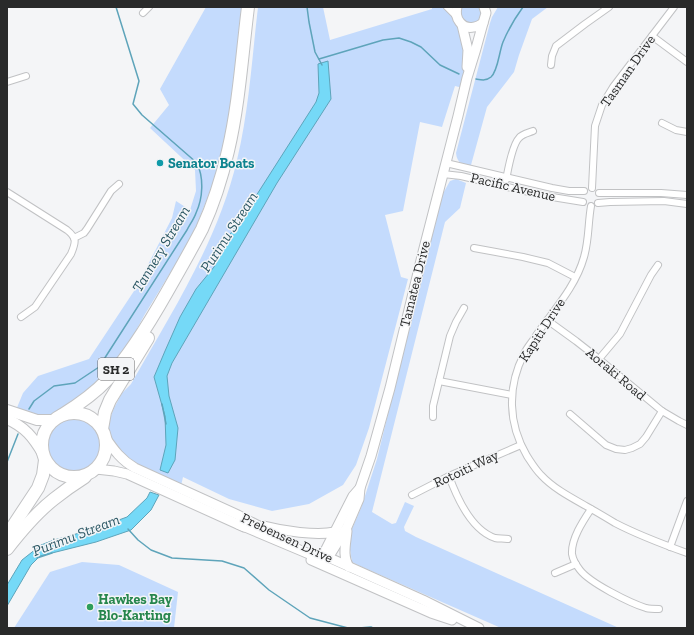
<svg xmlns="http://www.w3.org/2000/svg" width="694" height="635" viewBox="0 0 694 635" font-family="'Zilla Slab',serif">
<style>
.green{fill:#c4dbfd}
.water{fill:#75d9f7;stroke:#5ea4ba}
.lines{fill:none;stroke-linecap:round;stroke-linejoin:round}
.stream{stroke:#5ea4ba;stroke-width:1.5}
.street-casing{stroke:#c1c2c4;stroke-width:8}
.secondary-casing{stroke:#c1c2c4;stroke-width:11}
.primary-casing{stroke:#c1c2c4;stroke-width:12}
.highway-casing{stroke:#c1c2c4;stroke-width:14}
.street{stroke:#fff;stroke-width:6}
.secondary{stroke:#fff;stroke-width:9}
.primary{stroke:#fff;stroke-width:10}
.highway{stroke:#fff;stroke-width:12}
.culture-dot{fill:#0f9aa8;stroke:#f4f5f7;stroke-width:1.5}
.leisure-dot{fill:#2e9e5b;stroke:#f4f5f7;stroke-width:1.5}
.labels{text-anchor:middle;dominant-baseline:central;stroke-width:3;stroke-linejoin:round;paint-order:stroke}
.shield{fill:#f4f5f7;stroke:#666768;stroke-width:1}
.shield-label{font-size:13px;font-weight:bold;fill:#292a2a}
.street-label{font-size:14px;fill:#292a2a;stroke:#f4f5f7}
.culture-label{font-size:14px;font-weight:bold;fill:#0d838f;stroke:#f4f5f7;text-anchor:start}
.leisure-label{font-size:14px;font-weight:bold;fill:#27864d;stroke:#f4f5f7;text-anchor:start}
.water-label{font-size:15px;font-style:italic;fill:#2b5764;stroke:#f4f5f7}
</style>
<rect width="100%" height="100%" fill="#f4f5f7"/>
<g class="green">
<path d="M206,7h37l-10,95 -15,69 -22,56 -13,25 -38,62 -24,44 -16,18 -46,36c-17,7 -27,3 -43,-2l7,-17 15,-17 51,-17 47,-71 36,-70 4,-17 14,9 6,-19 -1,-21 -45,-42 19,-23 -9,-16z"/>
<path d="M258,7h65l7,33 102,-31v-2h10l5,3 9,11 11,26 -4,41 -8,-2 -13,41 -22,-5 -17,89 -18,4 16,62 7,2 -39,149 -13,37 -13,20 -34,19 -37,7 -43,-12 -46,-22 -2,9 -43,-19 -19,-16 -9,-14 -3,-11 7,-18 8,-15 9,-9c41,-72 87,-143 106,-224 12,-50 15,-102 21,-153z"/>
<path d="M462,7h18c5,12 -2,15 -12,17l-7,-6v-9z"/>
<path d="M498,7h50l-16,12 -13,36 -5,17 -27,35 -16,58c-9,0 -14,-2 -15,-12l34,-130 2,-6z"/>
<polygon points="456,179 466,183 460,208 445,222 372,512 392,524 396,523 405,502 414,506 404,527 405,531 416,537 619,628 501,628 360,566 352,562 350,550 351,531 361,508 377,459 441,197 450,181"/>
<circle cx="74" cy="445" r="28"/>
<polygon points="82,562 119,565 178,592 174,628 14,628 50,572"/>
</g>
<g class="water">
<polygon points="328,61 331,99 277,183 172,363 167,376 169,396 178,428 175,460 168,473 160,470 166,445 165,416 154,377 165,351 180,317 196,289 214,267 224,243 247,210 316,102 319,93 318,64"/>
<polygon points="150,492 159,495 151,510 131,530 96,542 40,556 31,565 7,606 7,585 22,560 41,545 54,540 94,529 127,517 147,498"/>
</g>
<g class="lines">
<g class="stream">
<polyline points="307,7 309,22 315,52 322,65"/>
<polyline points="319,59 383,40 399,38 411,42 421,47 440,65 459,74"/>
<path d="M476,79c6,1 10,2 15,-2 7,-6 8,-25 12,-35 5,-12 12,-24 20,-35"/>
<polyline points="162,404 166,424"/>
<path d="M29,409l5,-8 20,-15 21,-3 24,-16 88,-137c3,-6 7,-11 9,-17 7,-15 8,-35 1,-50l-55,-48 -9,-11 6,-23 -23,-74"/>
<polyline points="7,462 18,434"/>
<polyline points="128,529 138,540 151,550 172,558 222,561 244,568 269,590 310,618 348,628"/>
<polyline points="37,558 52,553"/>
<polyline points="359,628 371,627 373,628"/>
</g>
<g class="street-casing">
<g id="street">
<polyline points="447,7 457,17"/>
<polyline points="143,13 149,7"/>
<polyline points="652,36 687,62"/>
<polyline points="551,65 552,56 556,46 585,24 609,7"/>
<polyline points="7,82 26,76"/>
<polyline points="662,123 676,130 687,132"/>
<polyline points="446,163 552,188 569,191 584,191"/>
<polyline points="443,174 461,176 546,196 583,202"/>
<path d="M506,180c2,-10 6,-35 13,-42 3,-4 9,-5 14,-7"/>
<polyline points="592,188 595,126 602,105 613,87 674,7"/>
<path d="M7,192l60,38c10,8 9,12 4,24l-36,53 -14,10"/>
<polyline points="599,193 661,193 687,195"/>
<polyline points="598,203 610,202 664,201 687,204"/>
<path d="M591,206c-3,17 -2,34 -7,51 -8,29 -30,53 -47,77 -4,7 -10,13 -13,20 -17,33 -16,70 3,102 4,6 8,13 14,19 12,13 29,22 45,31 9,5 19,11 29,17 23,12 47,21 72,30"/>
<polyline points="74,238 84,233 87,229 111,191 119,184"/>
<polyline points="474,248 523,257 548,263 575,277"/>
<polyline points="547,320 576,341 599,359 662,411 679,421 687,425"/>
<polyline points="599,359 620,334 651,275 658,265"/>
<polyline points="439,381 512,395"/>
<polyline points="570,414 606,445 616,449 625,450 632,448 640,444 646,437 662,411"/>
<polyline points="433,417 433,406 450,336 456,322 464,308"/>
<path d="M449,476c8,22 22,54 46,62 4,1 9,0 13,1"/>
<polyline points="412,495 449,476 521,445"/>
<path d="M591,509c-8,12 -20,30 -19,45 1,6 4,11 8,16 10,13 50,33 66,38 4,1 9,1 13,1"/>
<polyline points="670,547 687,501"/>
<polyline points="555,573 576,564"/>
</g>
</g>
<g class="secondary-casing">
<g id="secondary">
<path d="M457,7c-3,11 5,23 17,20 4,0 6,-2 9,-4l3,-10 -2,-6"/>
<polyline points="462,25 468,50 467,67"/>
<path d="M105,437c9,13 16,23 30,31l103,47 13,7 20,10"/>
<polyline points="96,469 114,471 127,474 244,527"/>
<polyline points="238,524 321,559 326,559 328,558 347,527 359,499 360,488 371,456 390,388 423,252 458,116 467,78 475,52 483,23"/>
<path d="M264,526c19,5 52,10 71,6"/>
<path d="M347,531c-1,12 -5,25 2,36"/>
<polyline points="323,555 423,600 479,628"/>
<polyline points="325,556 325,551 353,496 360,488"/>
<polyline points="311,560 431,613 452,620"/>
</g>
</g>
<g class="primary-casing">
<g id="primary">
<polyline points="7,410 37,420 54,420"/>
<path d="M7,419c18,8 26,18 36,35"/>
</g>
</g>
<g class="highway-casing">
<g id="highway">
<circle cx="74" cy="445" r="32"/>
<path d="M62,415c16,-10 32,-21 45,-35 23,-25 43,-58 60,-88 12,-21 24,-42 35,-63 11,-24 20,-52 26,-78 11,-47 14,-96 20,-144"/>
<polyline points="102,429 105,412 110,400 148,338"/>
<polyline points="7,535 38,488 43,475 45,460"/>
<path d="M7,549c14,-18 29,-36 47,-50 10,-8 20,-15 31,-22"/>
</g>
</g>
<use href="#street" class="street"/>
<use href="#secondary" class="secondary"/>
<use href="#primary" class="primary"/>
<use href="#highway" class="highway"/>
</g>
<circle class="culture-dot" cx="160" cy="163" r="4"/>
<circle class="leisure-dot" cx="90" cy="607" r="4"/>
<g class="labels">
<rect class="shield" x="98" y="358" width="36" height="22" rx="3"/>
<g class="shield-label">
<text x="116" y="369">SH 2</text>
</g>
<g class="street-label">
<text transform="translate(628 71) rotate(-55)">Tasman Drive</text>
<text transform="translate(513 187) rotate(13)">Pacific Avenue</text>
<text transform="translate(415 284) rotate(-76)">Tamatea Drive</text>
<text transform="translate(542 330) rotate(-57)">Kapiti Drive</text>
<text transform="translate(616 374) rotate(40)">Aoraki Road</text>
<text transform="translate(466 469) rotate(-25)">Rotoiti Way</text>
<text transform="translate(287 538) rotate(25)">Prebensen Drive</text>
</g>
<g class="culture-label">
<text x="168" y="163">Senator Boats</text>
</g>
<g class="leisure-label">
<text x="98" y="599">Hawkes Bay<tspan x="98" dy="16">Blo-Karting</tspan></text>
</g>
<g class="water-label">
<text transform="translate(229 232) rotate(-57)">Purimu Stream</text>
<text transform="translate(161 249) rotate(-59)">Tannery Stream</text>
<text transform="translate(76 535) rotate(-21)">Purimu Stream</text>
</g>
</g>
<rect width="694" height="635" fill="none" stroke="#292a2a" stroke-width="16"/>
</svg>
